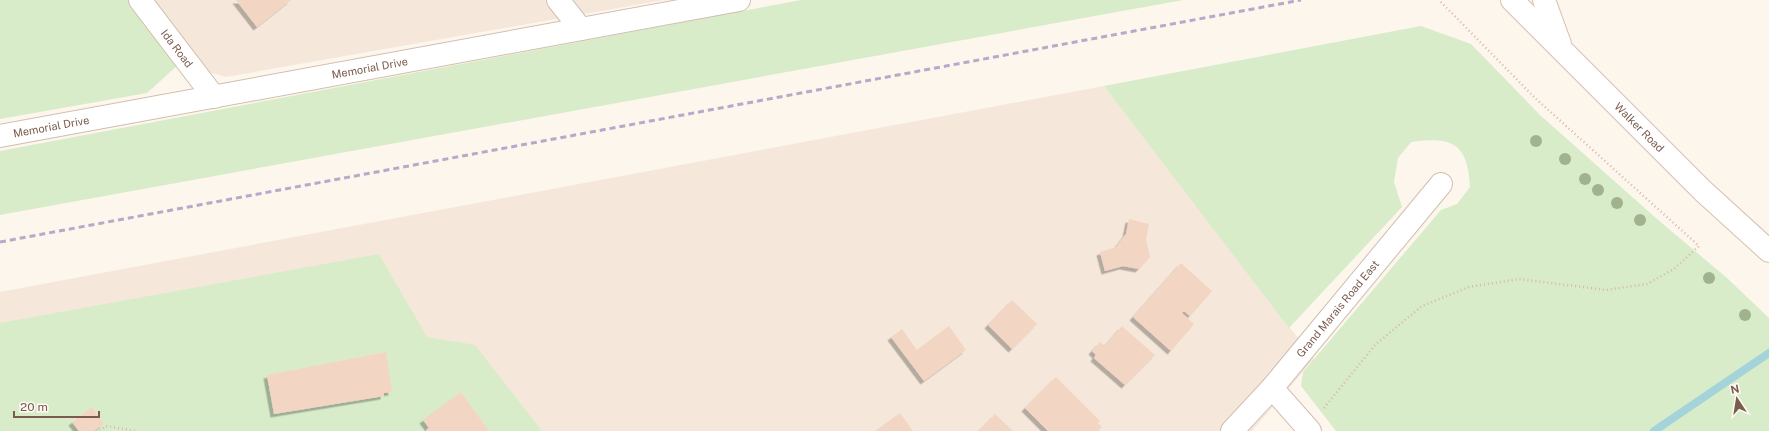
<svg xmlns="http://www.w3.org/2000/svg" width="1769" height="431" viewBox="0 0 1769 431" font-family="'Public Sans',sans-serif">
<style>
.residential{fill:#f5e8da}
.green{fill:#d8ecc9;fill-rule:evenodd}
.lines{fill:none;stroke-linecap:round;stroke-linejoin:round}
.stream{stroke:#a5d3da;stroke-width:8}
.building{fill:#f3d5c3;filter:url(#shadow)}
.minor-casing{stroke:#d1beb0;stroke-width:24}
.tertiary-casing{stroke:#d1beb0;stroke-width:24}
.secondary-casing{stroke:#d6c0b0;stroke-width:24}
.path{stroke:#d9b8a5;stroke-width:2.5;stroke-dasharray:1 3;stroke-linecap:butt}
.minor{stroke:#fff;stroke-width:22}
.tertiary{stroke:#fff;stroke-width:22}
.secondary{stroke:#fff;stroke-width:22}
.rail{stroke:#b9a8c9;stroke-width:3;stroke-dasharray:6 4;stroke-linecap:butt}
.tree{fill:#a0b28e}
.labels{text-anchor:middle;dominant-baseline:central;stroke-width:3;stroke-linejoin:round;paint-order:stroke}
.street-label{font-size:11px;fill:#7a5c4d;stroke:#fffaf3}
</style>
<defs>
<filter id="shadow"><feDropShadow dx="-3.5" dy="3.5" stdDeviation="0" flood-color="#0004"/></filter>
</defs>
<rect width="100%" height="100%" fill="#fdf6ec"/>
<g class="residential">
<polygon points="129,0 664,0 226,77 179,64"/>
<polygon points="1104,86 1314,359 1252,431 0,431 0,292"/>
</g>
<g class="green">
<polygon points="0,0 129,0 179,64 147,93 0,119"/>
<polygon points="801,0 1183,0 0,215 0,151"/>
<path d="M1421,26l50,18 69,71 117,104 70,59 42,40v113h-433l-35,-45 2,-14 138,-162 16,-6 13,-17c-2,-44 -18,-51 -59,-45l-13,16 -4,24 8,25 -113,121 -185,-242z"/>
<path d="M379,254l48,83 48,8 67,86h-53l-28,-39 -37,28 5,8 -3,2 1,1h-333l10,-7 -12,-17 -20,14 7,10h-79v-108zM385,352l7,40 -8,1v3l-110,18 -6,-39z"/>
</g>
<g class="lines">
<polyline class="stream" points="1654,431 1769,353"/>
</g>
<g class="building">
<polygon points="236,0 291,0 257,27"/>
<polygon points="1129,219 1149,224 1146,240 1150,257 1139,269 1123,266 1105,271 1100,252 1116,247 1126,234"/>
<polygon points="1181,263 1212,291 1190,316 1184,311 1182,313 1194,324 1171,351 1133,317"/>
<polygon points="1012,300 1037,324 1012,349 988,325"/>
<polygon points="949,326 966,350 924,381 891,337 902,329 917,350"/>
<polygon points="1122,326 1155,355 1125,385 1094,358 1096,355 1092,351 1100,342 1105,346"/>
<polygon points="386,352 392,392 384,393 384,396 274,414 267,375"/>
<polygon points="1056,377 1100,421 1098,423 1102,427 1098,431 1048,431 1025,408"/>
<polygon points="461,392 489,431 427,431 426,430 429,428 423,420"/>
<polygon points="92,407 104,424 94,431 79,431 72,422"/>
<polygon points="900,413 913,431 875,431"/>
<polygon points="995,414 1013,431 979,431"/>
</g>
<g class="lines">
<g class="minor-casing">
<g id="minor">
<path id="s1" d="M140,0l74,97"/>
<polyline points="558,0 581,29"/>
<path id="s2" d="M0,136l739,-136"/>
<path id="s3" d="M1272,388l169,-204"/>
</g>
</g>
<g class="tertiary-casing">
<polyline id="tertiary" points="1232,431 1272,388 1310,431"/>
</g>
<g class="secondary-casing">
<g id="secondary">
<path id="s4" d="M1512,0l191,191 66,60"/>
<polyline points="1544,0 1560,44"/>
</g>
</g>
<g class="path">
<polyline points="1324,408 1375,345 1422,306 1469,287 1519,279 1606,290 1647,284 1674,269 1699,246 1534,97 1439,0"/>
<polyline points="100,431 106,426 136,431"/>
</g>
<use href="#minor" class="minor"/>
<use href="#tertiary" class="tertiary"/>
<use href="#secondary" class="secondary"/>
<polyline class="rail" points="0,242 1301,0"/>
</g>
<g class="tree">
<circle cx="1536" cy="141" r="6"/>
<circle cx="1565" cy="159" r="6"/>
<circle cx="1585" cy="179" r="6"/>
<circle cx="1598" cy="190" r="6"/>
<circle cx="1617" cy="203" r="6"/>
<circle cx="1640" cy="220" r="6"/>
<circle cx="1709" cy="278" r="6"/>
<circle cx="1745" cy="315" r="6"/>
</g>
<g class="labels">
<g class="street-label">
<text stroke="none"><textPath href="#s1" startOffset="61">Ida Road</textPath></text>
<text stroke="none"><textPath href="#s2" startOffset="376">Memorial Drive</textPath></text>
<text stroke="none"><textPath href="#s2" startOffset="52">Memorial Drive</textPath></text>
<text stroke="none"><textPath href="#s4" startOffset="180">Walker Road</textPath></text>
<text stroke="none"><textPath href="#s3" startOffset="103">Grand Marais Road East</textPath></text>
</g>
</g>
<g transform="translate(1737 399) rotate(348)" stroke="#fffaf3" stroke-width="3" paint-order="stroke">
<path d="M0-3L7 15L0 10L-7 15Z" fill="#7a5c4d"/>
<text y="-6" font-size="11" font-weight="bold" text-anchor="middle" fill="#7a5c4d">N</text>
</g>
<path d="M14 411v6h85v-6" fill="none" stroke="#7a5c4d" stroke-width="2"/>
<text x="20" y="411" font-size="12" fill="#7a5c4d" stroke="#fffaf3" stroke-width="3" paint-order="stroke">20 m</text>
</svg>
